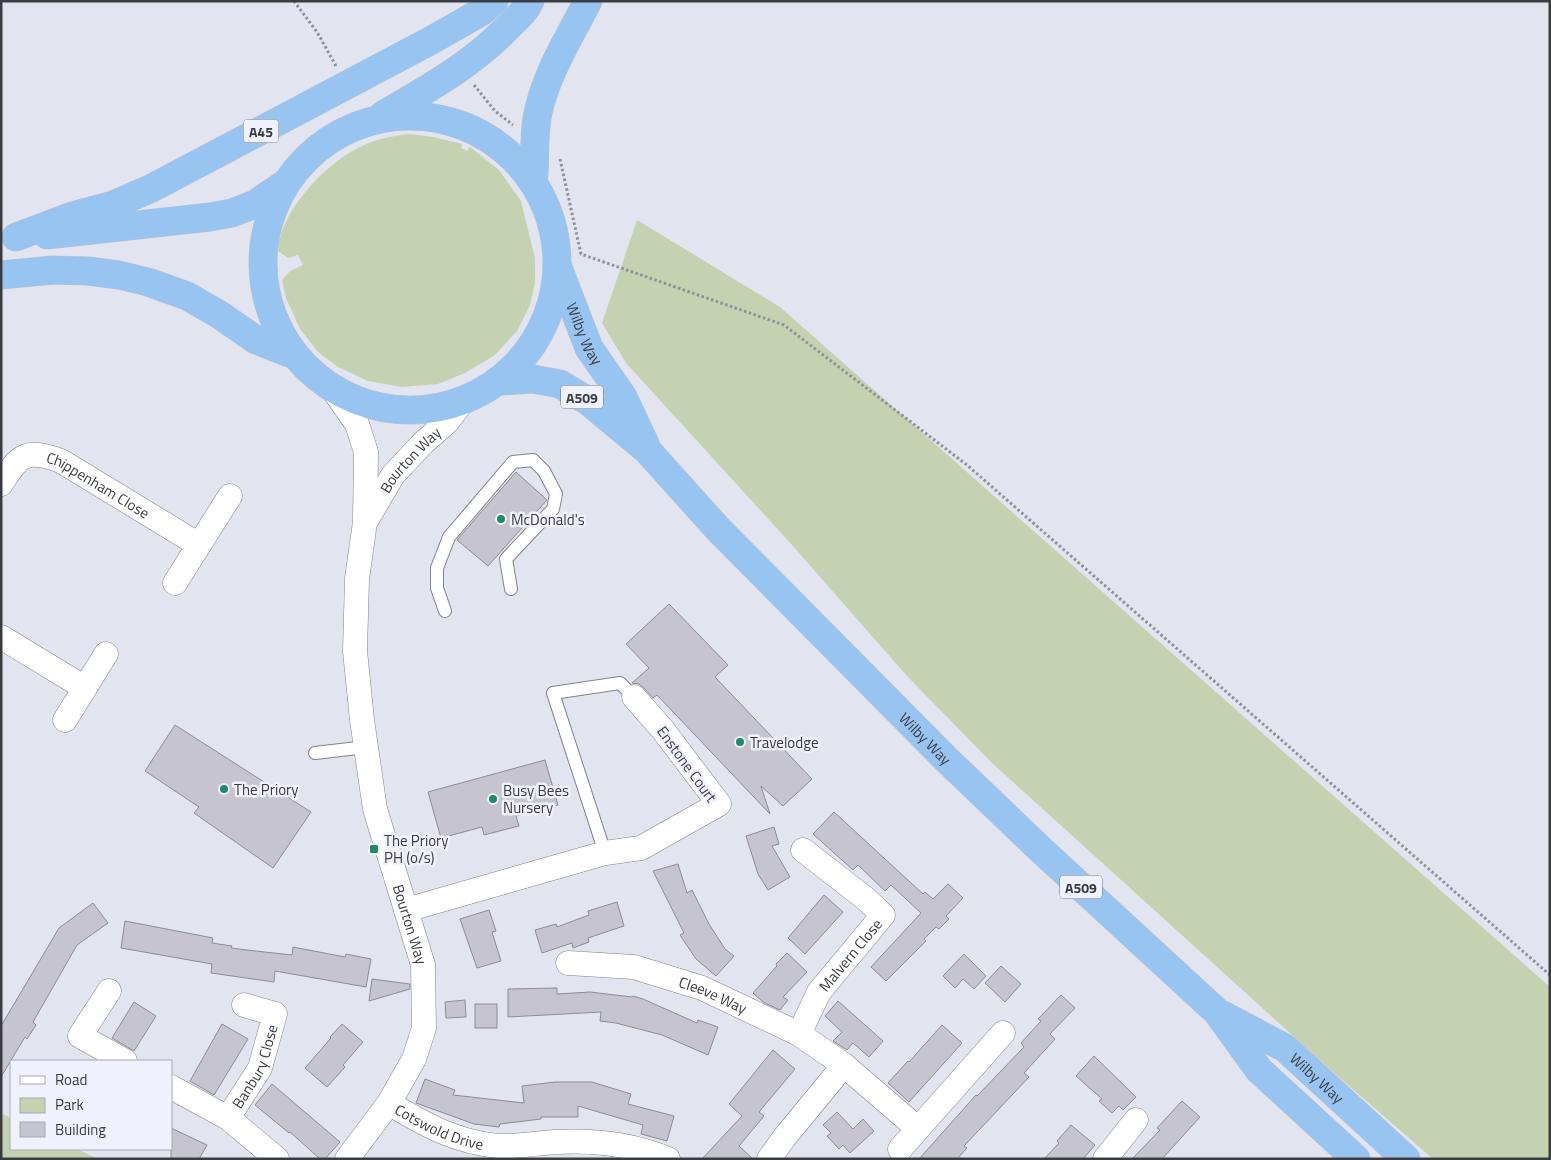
<svg xmlns="http://www.w3.org/2000/svg" width="1551" height="1160" viewBox="0 0 1551 1160" font-family="'Titillium Web',sans-serif">
<style>
.green{fill:#c4d2b1}
.building{fill:#c6c4cf;stroke:#8d8b95}
.lines{fill:none;stroke-linecap:round;stroke-linejoin:round}
.lane-casing{stroke:#80838d;stroke-width:14}
.street-casing{stroke:#80838d;stroke-width:25}
.highway-casing{stroke:#c4c4c6;stroke-width:29}
.path{stroke:#8f9199;stroke-width:3;stroke-dasharray:2.5 2.5;stroke-linecap:butt}
.lane{stroke:#fff;stroke-width:12}
.street{stroke:#fff;stroke-width:24}
.highway{stroke:#98c4f2;stroke-width:28}
.poi-dot{fill:#208a67;stroke:#eff2fe;stroke-width:2}
.labels{text-anchor:middle;dominant-baseline:central;stroke-width:5;stroke-linejoin:round;paint-order:stroke}
.shield{fill:#eff2fe;stroke:#71737a;stroke-width:1}
.shield-label{font-size:14px;font-weight:bold;fill:#3b3c41}
.street-label{font-size:15px;fill:#3b3c41;stroke:#eff2fe}
.poi-label{font-size:15px;fill:#3b3c41;stroke:#eff2fe;text-anchor:start}
</style>
<rect width="100%" height="100%" fill="#e2e5f0"/>
<g class="green">
<path d="M410,134l23,3 29,7 -1,4 6,3 3,-4 29,23 22,31 14,57v25l-5,22 -13,26 -22,24 -30,18 -27,11 -36,3 -34,-6 -30,-14 -20,-15 -18,-23 -14,-31 -4,-18 8,-9 13,-6 -5,-10 -10,3 -10,-7c2,-39 46,-86 80,-103 16,-9 34,-12 52,-14z"/>
<polygon points="637,220 780,307 1550,987 1550,1159 1433,1159 1333,1072 991,762 907,676 792,545 626,363 602,323"/>
<polygon points="1,1113 11,1118 11,1149 77,1149 98,1159 1,1159"/>
</g>
<g class="building">
<polygon points="516,472 547,500 488,566 457,540"/>
<polygon points="669,604 728,665 715,677 812,779 783,806 761,786 770,814 657,695 653,698 644,688 639,684 632,683 649,668 626,644"/>
<polygon points="175,725 311,812 273,868 194,813 199,807 145,771"/>
<polygon points="545,760 558,805 516,816 519,826 484,835 482,827 441,838 428,792"/>
<polygon points="834,812 923,894 925,892 933,899 948,884 963,898 946,916 949,919 939,929 936,927 924,939 926,941 886,981 871,967 921,913 891,885 885,891 858,865 853,870 813,834"/>
<polygon points="774,827 779,844 772,846 790,877 768,890 758,874 746,836"/>
<polygon points="678,864 687,893 692,890 709,924 725,949 734,956 716,976 696,959 680,935 684,933 653,871"/>
<polygon points="824,895 843,912 805,954 788,938"/>
<polygon points="617,902 624,926 588,938 589,942 573,948 572,943 542,953 535,930 556,924 557,927 589,915 588,911"/>
<polygon points="93,903 108,923 77,945 33,1022 36,1025 27,1039 25,1037 1,1077 1,1026 59,928"/>
<polygon points="489,910 496,931 492,932 501,961 477,968 460,919"/>
<polygon points="125,921 213,938 212,943 232,946 231,948 247,950 292,955 293,947 345,957 346,954 371,959 366,987 275,971 274,982 211,973 212,964 121,948"/>
<polygon points="787,953 807,972 783,997 788,1000 780,1010 763,1002 753,993 777,966 776,964"/>
<polygon points="964,954 986,976 974,989 963,979 955,988 943,976"/>
<polygon points="1001,966 1021,984 1005,1002 985,983"/>
<polygon points="372,979 410,984 410,989 369,1001"/>
<polygon points="557,988 557,994 590,992 632,997 633,996 643,999 697,1023 698,1020 718,1027 708,1055 662,1035 616,1023 600,1021 601,1012 508,1017 508,989"/>
<polygon points="1061,995 1075,1008 1050,1034 1055,1039 1024,1073 1029,1077 964,1146 967,1148 957,1159 919,1159 976,1095 977,1096 1024,1047 1021,1043 1041,1021 1038,1019"/>
<polygon points="465,1000 466,1017 446,1018 445,1002"/>
<polygon points="838,1001 883,1041 869,1057 853,1043 847,1050 833,1041 842,1032 825,1016"/>
<polygon points="134,1002 156,1016 134,1051 112,1038"/>
<rect x="475" y="1004" width="22" height="24"/>
<polygon points="222,1024 248,1039 214,1095 190,1081"/>
<polygon points="342,1024 363,1042 343,1065 345,1067 327,1087 305,1068 331,1038 330,1037"/>
<polygon points="942,1025 962,1043 909,1102 888,1083 908,1061 909,1062"/>
<polygon points="773,1050 795,1069 759,1112 764,1116 739,1146 753,1159 702,1159 742,1116 729,1104"/>
<polygon points="1094,1056 1136,1097 1123,1110 1119,1106 1112,1113 1099,1101 1102,1099 1076,1076"/>
<polygon points="425,1079 455,1090 453,1095 524,1103 522,1086 555,1082 592,1082 631,1094 628,1104 674,1116 667,1141 641,1134 643,1125 578,1106 578,1117 541,1117 541,1119 500,1124 499,1127 474,1124 416,1103"/>
<polygon points="272,1084 340,1142 325,1159 320,1159 290,1132 289,1133 255,1105"/>
<polygon points="1182,1101 1200,1117 1162,1159 1132,1159 1160,1130 1157,1128"/>
<polygon points="837,1112 853,1129 863,1119 874,1131 850,1153 843,1145 839,1149 827,1136 831,1133 823,1125"/>
<polygon points="1071,1125 1095,1145 1083,1159 1044,1159 1059,1143 1057,1141"/>
<polygon points="171,1128 207,1145 199,1159 171,1159"/>
</g>
<g class="lines">
<g class="lane-casing">
<g id="lane">
<polyline points="445,611 437,588 437,568 449,537 513,462 533,460 544,471 556,494 553,509 506,559 511,589"/>
<polyline points="315,753 366,747"/>
<polyline points="605,853 553,693 620,683 634,697"/>
</g>
</g>
<g class="street-casing">
<g id="street">
<path id="s1" d="M334,391l23,33 9,28 -1,70 -8,57 -2,72 7,69 13,89 48,156 1,63 -10,31 -25,44 -42,56"/>
<path id="s2" d="M1,484c19,-31 26,-35 60,-23l138,84"/>
<path id="s3" d="M366,521l27,-46 30,-32 24,-21 15,-20"/>
<polyline points="175,583 230,496"/>
<polyline points="1,637 85,688"/>
<polyline points="65,720 106,654"/>
<polyline points="406,910 605,853 641,848 719,804 663,730 634,697"/>
<path id="s4" d="M568,963l66,4 68,21 97,46 45,31 73,63"/>
<polyline points="109,991 80,1036 125,1061"/>
<path id="s5" d="M799,1034l20,-42 64,-77 -17,-16 -63,-49"/>
<polyline points="171,1087 228,1118 277,1159"/>
<path id="s6" d="M389,1103c36,22 67,39 109,43 19,1 39,-3 58,-4 38,-2 76,2 112,17"/>
<path id="s7" d="M228,1118l32,-50 15,-54 -31,-9"/>
<polyline points="900,1149 1003,1033"/>
<polyline points="769,1159 784,1138 844,1065"/>
<polyline points="1105,1159 1136,1120"/>
</g>
</g>
<g class="highway-casing">
<g id="highway">
<path d="M383,115c44,-26 89,-50 125,-88 8,-8 17,-15 22,-26"/>
<circle cx="410" cy="263" r="147"/>
<path d="M534,175c1,-18 0,-39 3,-57 7,-41 32,-80 51,-117"/>
<polyline points="47,235 210,217 232,213 255,204 283,185"/>
<polyline points="16,237 72,216 113,205 152,188 430,41 481,12 494,1"/>
<path id="s8" d="M557,265l32,83 34,49 22,47"/>
<polyline points="1,275 53,270 88,271 119,275 148,282 187,296 220,315 256,340 289,353"/>
<path id="s9" d="M502,381l31,-2 27,5 28,17 59,49 71,79 228,230 94,90 177,163 42,58 97,89"/>
<path id="s10" d="M1223,1015l62,33 121,111"/>
</g>
</g>
<g class="path">
<polyline points="294,1 317,32 336,66"/>
<polyline points="474,85 495,111 513,125"/>
<polyline points="560,159 581,254 784,325 967,465 1550,975"/>
</g>
<use href="#lane" class="lane"/>
<use href="#street" class="street"/>
<use href="#highway" class="highway"/>
</g>
<g class="poi-dot">
<circle cx="501" cy="519" r="5"/>
<circle cx="740" cy="742" r="5"/>
<circle cx="224" cy="789" r="5"/>
<circle cx="493" cy="799" r="5"/>
<rect x="369" y="844" width="10" height="10" rx="2.5"/>
</g>
<g class="labels">
<g class="shield">
<rect x="243.5" y="119.5" width="35" height="23" rx="4"/>
<rect x="561" y="385.5" width="42" height="23" rx="4"/>
<rect x="1060" y="875.5" width="42" height="23" rx="4"/>
</g>
<g class="shield-label">
<text x="261" y="131">A45</text>
<text x="582" y="397">A509</text>
<text x="1081" y="887">A509</text>
</g>
<g class="street-label">
<text stroke="none"><textPath href="#s8" startOffset="74">Wilby Way</textPath></text>
<text stroke="none"><textPath href="#s3" startOffset="76">Bourton Way</textPath></text>
<text stroke="none"><textPath href="#s2" startOffset="118">Chippenham Close</textPath></text>
<text stroke="none"><textPath href="#s9" startOffset="569">Wilby Way</textPath></text>
<text transform="translate(687 764) rotate(54)">Enstone Court</text>
<text stroke="none"><textPath href="#s1" startOffset="549">Bourton Way</textPath></text>
<text stroke="none"><textPath href="#s5" startOffset="95">Malvern Close</textPath></text>
<text stroke="none"><textPath href="#s4" startOffset="150">Cleeve Way</textPath></text>
<text stroke="none"><textPath href="#s7" startOffset="59">Banbury Close</textPath></text>
<text stroke="none"><textPath href="#s10" startOffset="114">Wilby Way</textPath></text>
<text stroke="none"><textPath href="#s6" startOffset="56">Cotswold Drive</textPath></text>
</g>
<g class="poi-label">
<text x="511" y="519">McDonald's</text>
<text x="750" y="742">Travelodge</text>
<text x="234" y="789">The Priory</text>
<text x="503" y="790">Busy Bees<tspan x="503" dy="17">Nursery</tspan></text>
<text x="384" y="840">The Priory<tspan x="384" dy="17">PH (o/s)</tspan></text>
</g>
</g>
<rect width="1551" height="1160" fill="none" stroke="#3b3c41" stroke-width="5"/>
<rect x="10" y="1060" width="162" height="90" fill="#eff2fe" stroke="#a7a9b2"/>
<rect x="20" y="1076" width="25" height="8" fill="#ffffff" stroke="#a7a9b2"/>
<text x="55" y="1085" font-size="15" fill="#3b3c41">Road</text>
<rect x="20" y="1098" width="25" height="15" fill="#c4d2b1" stroke="#a7a9b2"/>
<text x="55" y="1110" font-size="15" fill="#3b3c41">Park</text>
<rect x="20" y="1122" width="25" height="15" fill="#c6c4cf" stroke="#a7a9b2"/>
<text x="55" y="1135" font-size="15" fill="#3b3c41">Building</text>
</svg>
